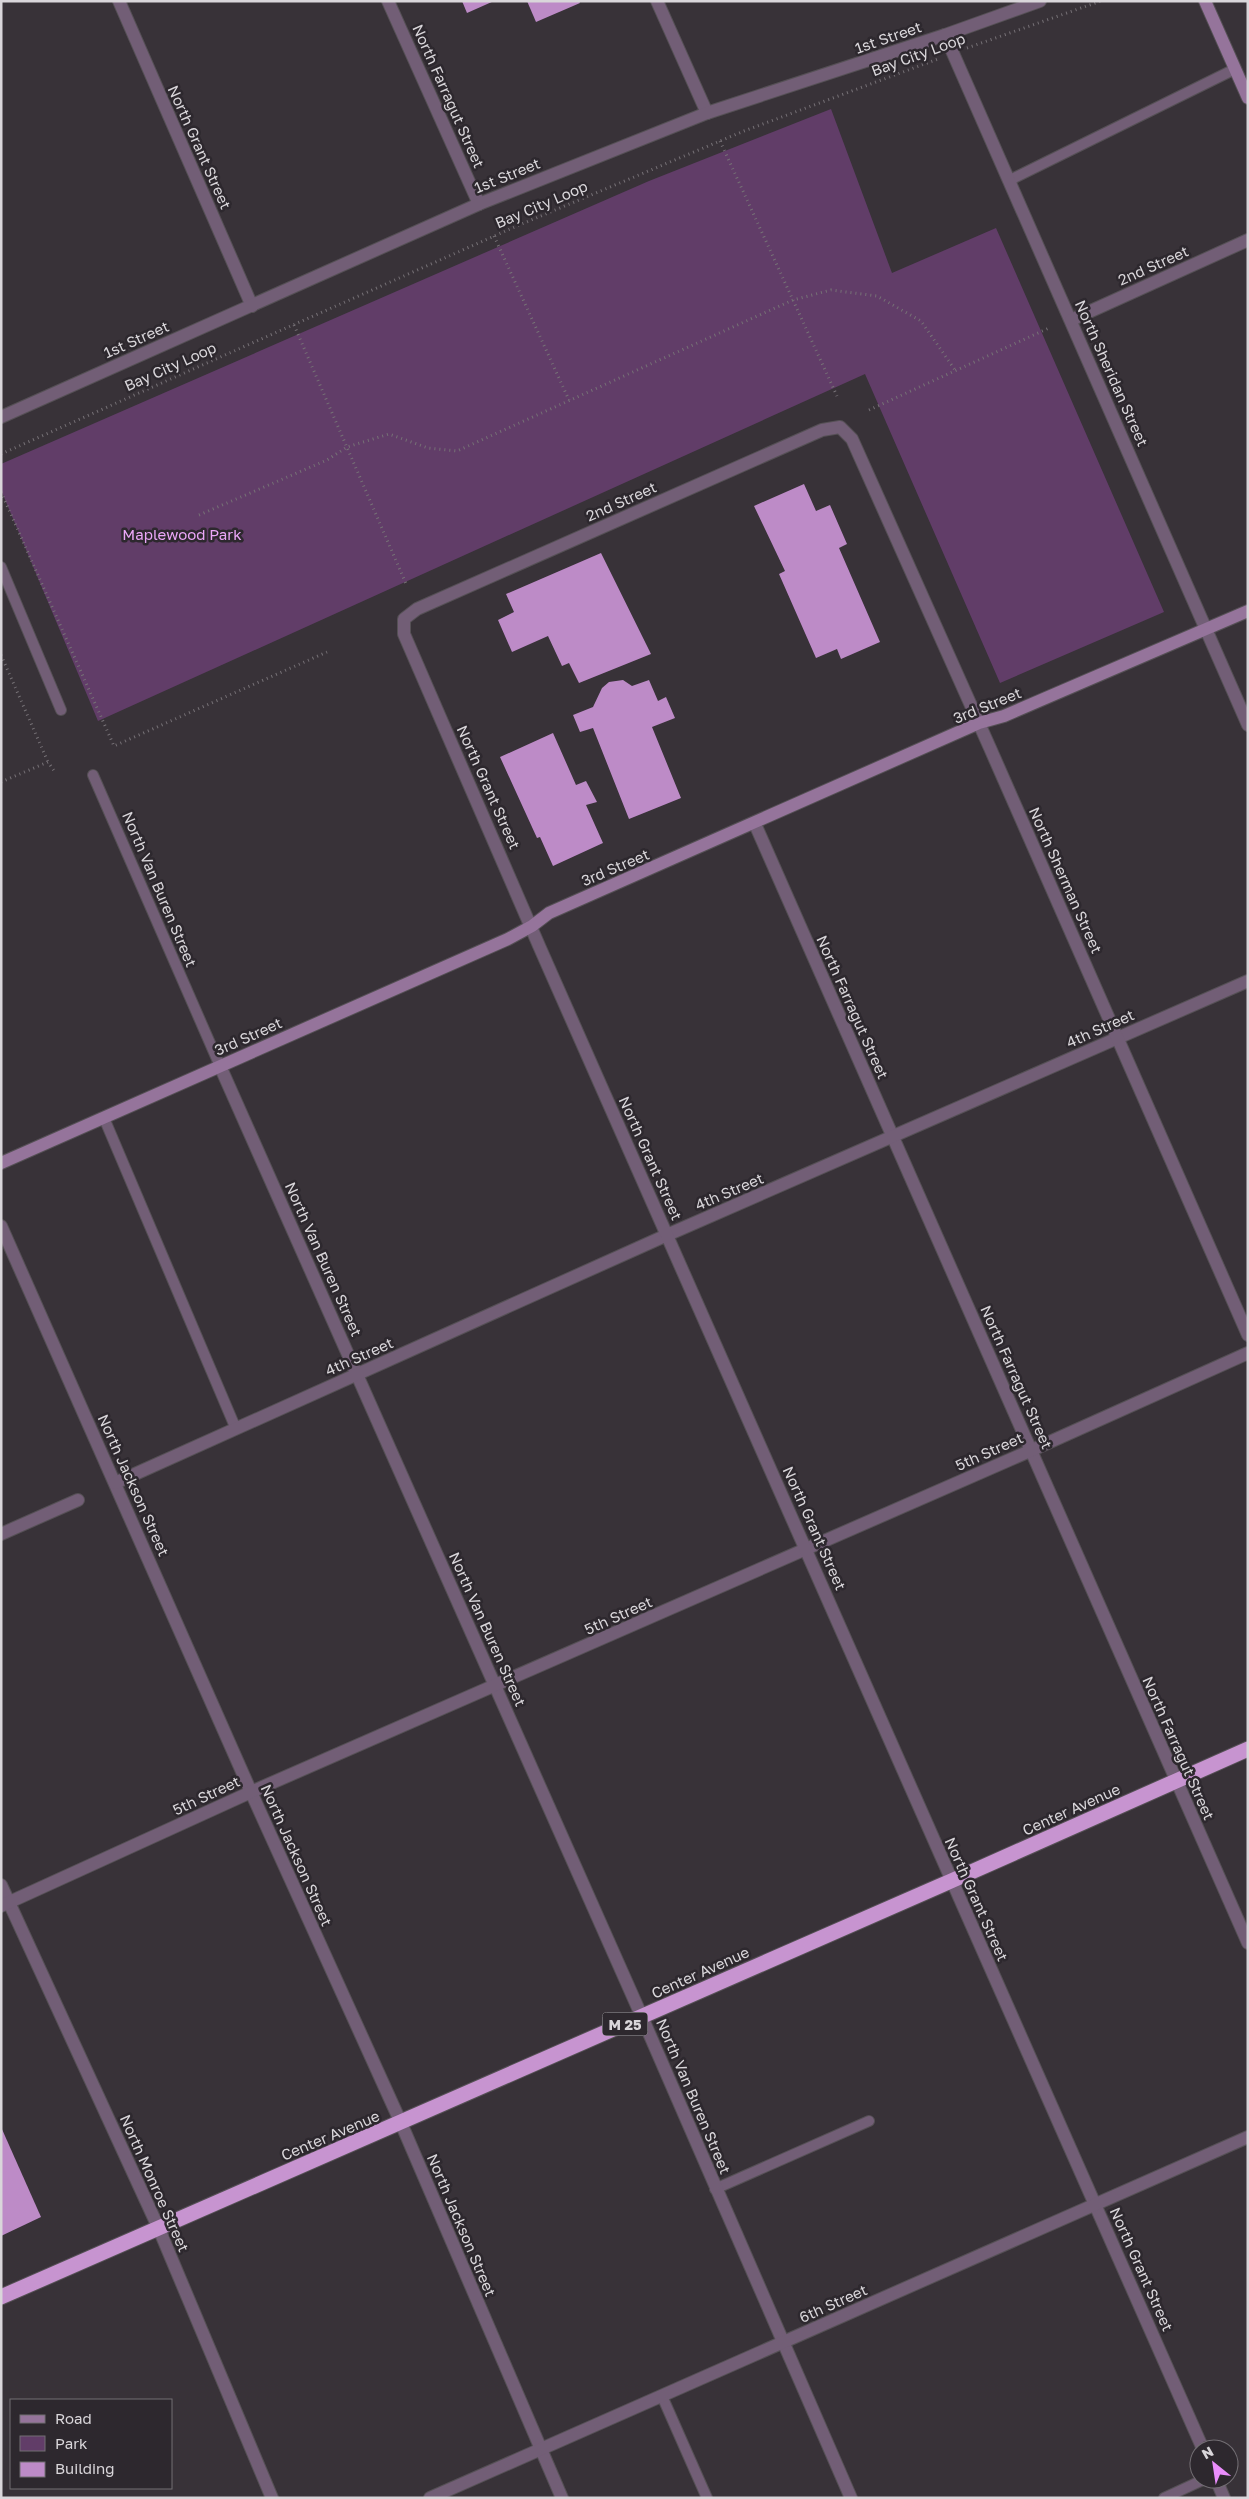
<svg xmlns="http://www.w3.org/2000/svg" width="1249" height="2499" viewBox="0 0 1249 2499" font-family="'Golos Text',sans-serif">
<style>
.green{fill:#613d68}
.building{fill:#bd8bc7}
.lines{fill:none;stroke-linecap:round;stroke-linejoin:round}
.lane-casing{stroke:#555055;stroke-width:12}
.street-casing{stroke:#555055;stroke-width:14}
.secondary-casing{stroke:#555055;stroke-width:14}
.highway-casing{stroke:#555055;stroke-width:17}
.path{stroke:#767176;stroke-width:3;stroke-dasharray:1 4;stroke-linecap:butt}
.lane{stroke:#725e76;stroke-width:10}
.street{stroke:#725e76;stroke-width:12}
.secondary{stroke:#95749b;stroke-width:12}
.highway{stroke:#c794d0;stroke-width:15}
.labels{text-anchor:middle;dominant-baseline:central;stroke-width:5;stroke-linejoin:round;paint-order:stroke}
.shield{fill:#2d282e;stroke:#a5a2a6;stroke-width:1}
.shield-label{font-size:14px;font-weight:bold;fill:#d9d6da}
.street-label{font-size:15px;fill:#d9d6da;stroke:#2d282e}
.park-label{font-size:15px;fill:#eba7f8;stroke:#2d282e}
</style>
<rect width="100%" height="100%" fill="#383238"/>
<polygon class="green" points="831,109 892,273 996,228 1164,612 1000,683 865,374 98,721 1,490 1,464 649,181"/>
<g class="building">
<polygon points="462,1 494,1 467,13"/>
<polygon points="527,1 579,1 580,3 536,22"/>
<polygon points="804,484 816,511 830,505 847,544 839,548 880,642 841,659 837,649 816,658 779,574 785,571 754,506"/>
<polygon points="601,553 651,654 579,683 569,663 562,666 548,636 512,652 498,620 514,612 506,594"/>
<polygon points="623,680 632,686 649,680 658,701 666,697 675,718 652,727 681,798 629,819 593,728 580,732 573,715 593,707 602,688 609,682"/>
<polygon points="553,733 576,785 586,781 597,802 586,805 603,843 553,866 540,837 537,838 500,757"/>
<polygon points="1,2127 41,2217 1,2236"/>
</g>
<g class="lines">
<g class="lane-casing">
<g id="lane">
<polyline points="1010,180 1235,69"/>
<polyline points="1,567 61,710"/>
<polyline points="93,775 220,1066"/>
<polyline points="104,1118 236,1429"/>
<polyline points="715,2189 869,2121"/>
<polyline points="662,2396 707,2498"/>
<polyline points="1164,2498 1205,2479"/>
</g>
</g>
<g class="street-casing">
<g id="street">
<polyline points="119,1 252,306"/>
<polyline points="388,1 479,204"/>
<polyline points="657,1 707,113"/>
<polyline points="945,35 1248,725"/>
<polyline points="1071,320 1248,240"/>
<polyline points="1,417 479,204 707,113 945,35 1040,1"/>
<polyline points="755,824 1248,1943"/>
<polyline points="220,1066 642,2017 851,2498"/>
<polyline points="1,1226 251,1792 401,2123 562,2498"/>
<polyline points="115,1483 667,1235 1248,981"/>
<polyline points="1,1534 78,1500"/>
<polyline points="1,1885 159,2229 272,2498"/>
<polyline points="1,1906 251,1792 1032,1450 1248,1353"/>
<polyline points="1203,2449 540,948 404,634 404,619 417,609 822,430 840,427 852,439 990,748 1248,1335"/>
<polyline points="1216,2479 1224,2498"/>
<polyline points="430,2498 1248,2137"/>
</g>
</g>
<g class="secondary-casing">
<g id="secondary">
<polyline points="1205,1 1248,98"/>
<polyline points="1,1163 508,939 532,926 549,913 979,723 1004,716 1248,611"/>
</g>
</g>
<g class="highway-casing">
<polyline id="highway" points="1,2297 951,1881 1248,1749"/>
</g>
<g class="path">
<polyline points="967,48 1101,1"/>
<polyline points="720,141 837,396"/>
<polyline points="494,236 569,400"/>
<polyline points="294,325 407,586"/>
<polyline points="869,410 1049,328"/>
<polyline points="1,454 517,226 744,131 938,59"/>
<polyline points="1,492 114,746 327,652"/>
<polyline points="199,515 327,460 347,447 389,434 428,448 457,451 793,300 831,290 877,296 921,321 955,370"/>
<polyline points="1,655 48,762"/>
<polyline points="1,782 48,762 55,772"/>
</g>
<use href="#lane" class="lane"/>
<use href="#street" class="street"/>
<use href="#secondary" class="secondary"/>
<use href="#highway" class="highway"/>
</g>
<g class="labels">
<rect class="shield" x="602.5" y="2012.5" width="45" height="23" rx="4"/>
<g class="shield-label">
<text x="625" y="2024">M 25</text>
</g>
<g class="street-label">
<text transform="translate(888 37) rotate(-19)">1st Street</text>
<text transform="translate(918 54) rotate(-20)">Bay City Loop</text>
<text transform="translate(449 96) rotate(66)">North Farragut Street</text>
<text transform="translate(200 147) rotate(66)">North Grant Street</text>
<text transform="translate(507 175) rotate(-22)">1st Street</text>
<text transform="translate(541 204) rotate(-23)">Bay City Loop</text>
<text transform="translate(1153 265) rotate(-24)">2nd Street</text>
<text transform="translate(136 339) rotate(-24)">1st Street</text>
<text transform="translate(170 366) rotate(-24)">Bay City Loop</text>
<text transform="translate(1112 373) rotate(66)">North Sheridan Street</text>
<text transform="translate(621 501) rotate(-24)">2nd Street</text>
<text transform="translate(987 705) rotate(-22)">3rd Street</text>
<text transform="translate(489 787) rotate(66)">North Grant Street</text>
<text transform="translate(615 867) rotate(-23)">3rd Street</text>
<text transform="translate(1066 880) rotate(66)">North Sherman Street</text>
<text transform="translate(160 889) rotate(67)">North Van Buren Street</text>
<text transform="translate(853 1007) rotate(66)">North Farragut Street</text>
<text transform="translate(1100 1028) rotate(-24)">4th Street</text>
<text transform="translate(248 1036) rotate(-24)">3rd Street</text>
<text transform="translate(651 1158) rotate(66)">North Grant Street</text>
<text transform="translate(729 1191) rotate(-23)">4th Street</text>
<text transform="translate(324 1259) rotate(66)">North Van Buren Street</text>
<text transform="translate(359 1356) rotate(-24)">4th Street</text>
<text transform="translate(1017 1377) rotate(66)">North Farragut Street</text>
<text transform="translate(989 1451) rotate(-24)">5th Street</text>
<text transform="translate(134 1485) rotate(66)">North Jackson Street</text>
<text transform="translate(815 1528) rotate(66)">North Grant Street</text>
<text transform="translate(618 1615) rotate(-24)">5th Street</text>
<text transform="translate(488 1629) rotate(66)">North Van Buren Street</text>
<text transform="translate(1179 1748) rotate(66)">North Farragut Street</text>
<text transform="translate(206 1795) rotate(-25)">5th Street</text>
<text transform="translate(1071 1809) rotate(-24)">Center Avenue</text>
<text transform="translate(297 1855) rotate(66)">North Jackson Street</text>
<text transform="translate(977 1899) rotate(66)">North Grant Street</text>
<text transform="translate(700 1972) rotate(-24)">Center Avenue</text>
<text transform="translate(694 2096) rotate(67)">North Van Buren Street</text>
<text transform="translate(330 2135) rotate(-23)">Center Avenue</text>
<text transform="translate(155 2183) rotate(66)">North Monroe Street</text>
<text transform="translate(462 2225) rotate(67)">North Jackson Street</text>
<text transform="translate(1142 2269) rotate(66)">North Grant Street</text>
<text transform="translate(833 2303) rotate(-24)">6th Street</text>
</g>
<g class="park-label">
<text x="182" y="534">Maplewood Park</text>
</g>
</g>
<rect width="1249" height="2499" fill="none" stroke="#d9d6da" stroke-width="5"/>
<rect x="10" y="2399" width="162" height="90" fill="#2d282e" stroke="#726e73"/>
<rect x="20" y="2415" width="25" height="8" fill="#95749b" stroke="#726e73"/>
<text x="55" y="2424" font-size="15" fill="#d9d6da">Road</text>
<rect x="20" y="2436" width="25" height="15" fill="#613d68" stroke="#726e73"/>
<text x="55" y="2449" font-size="15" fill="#d9d6da">Park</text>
<rect x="20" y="2462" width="25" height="15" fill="#bd8bc7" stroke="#726e73"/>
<text x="55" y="2474" font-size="15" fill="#d9d6da">Building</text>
<g transform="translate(1214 2464) rotate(330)"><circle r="24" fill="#2d282e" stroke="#726e73"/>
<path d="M0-4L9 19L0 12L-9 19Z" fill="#ea8dfc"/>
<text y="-8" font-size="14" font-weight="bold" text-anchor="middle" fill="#d9d6da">N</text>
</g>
</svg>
